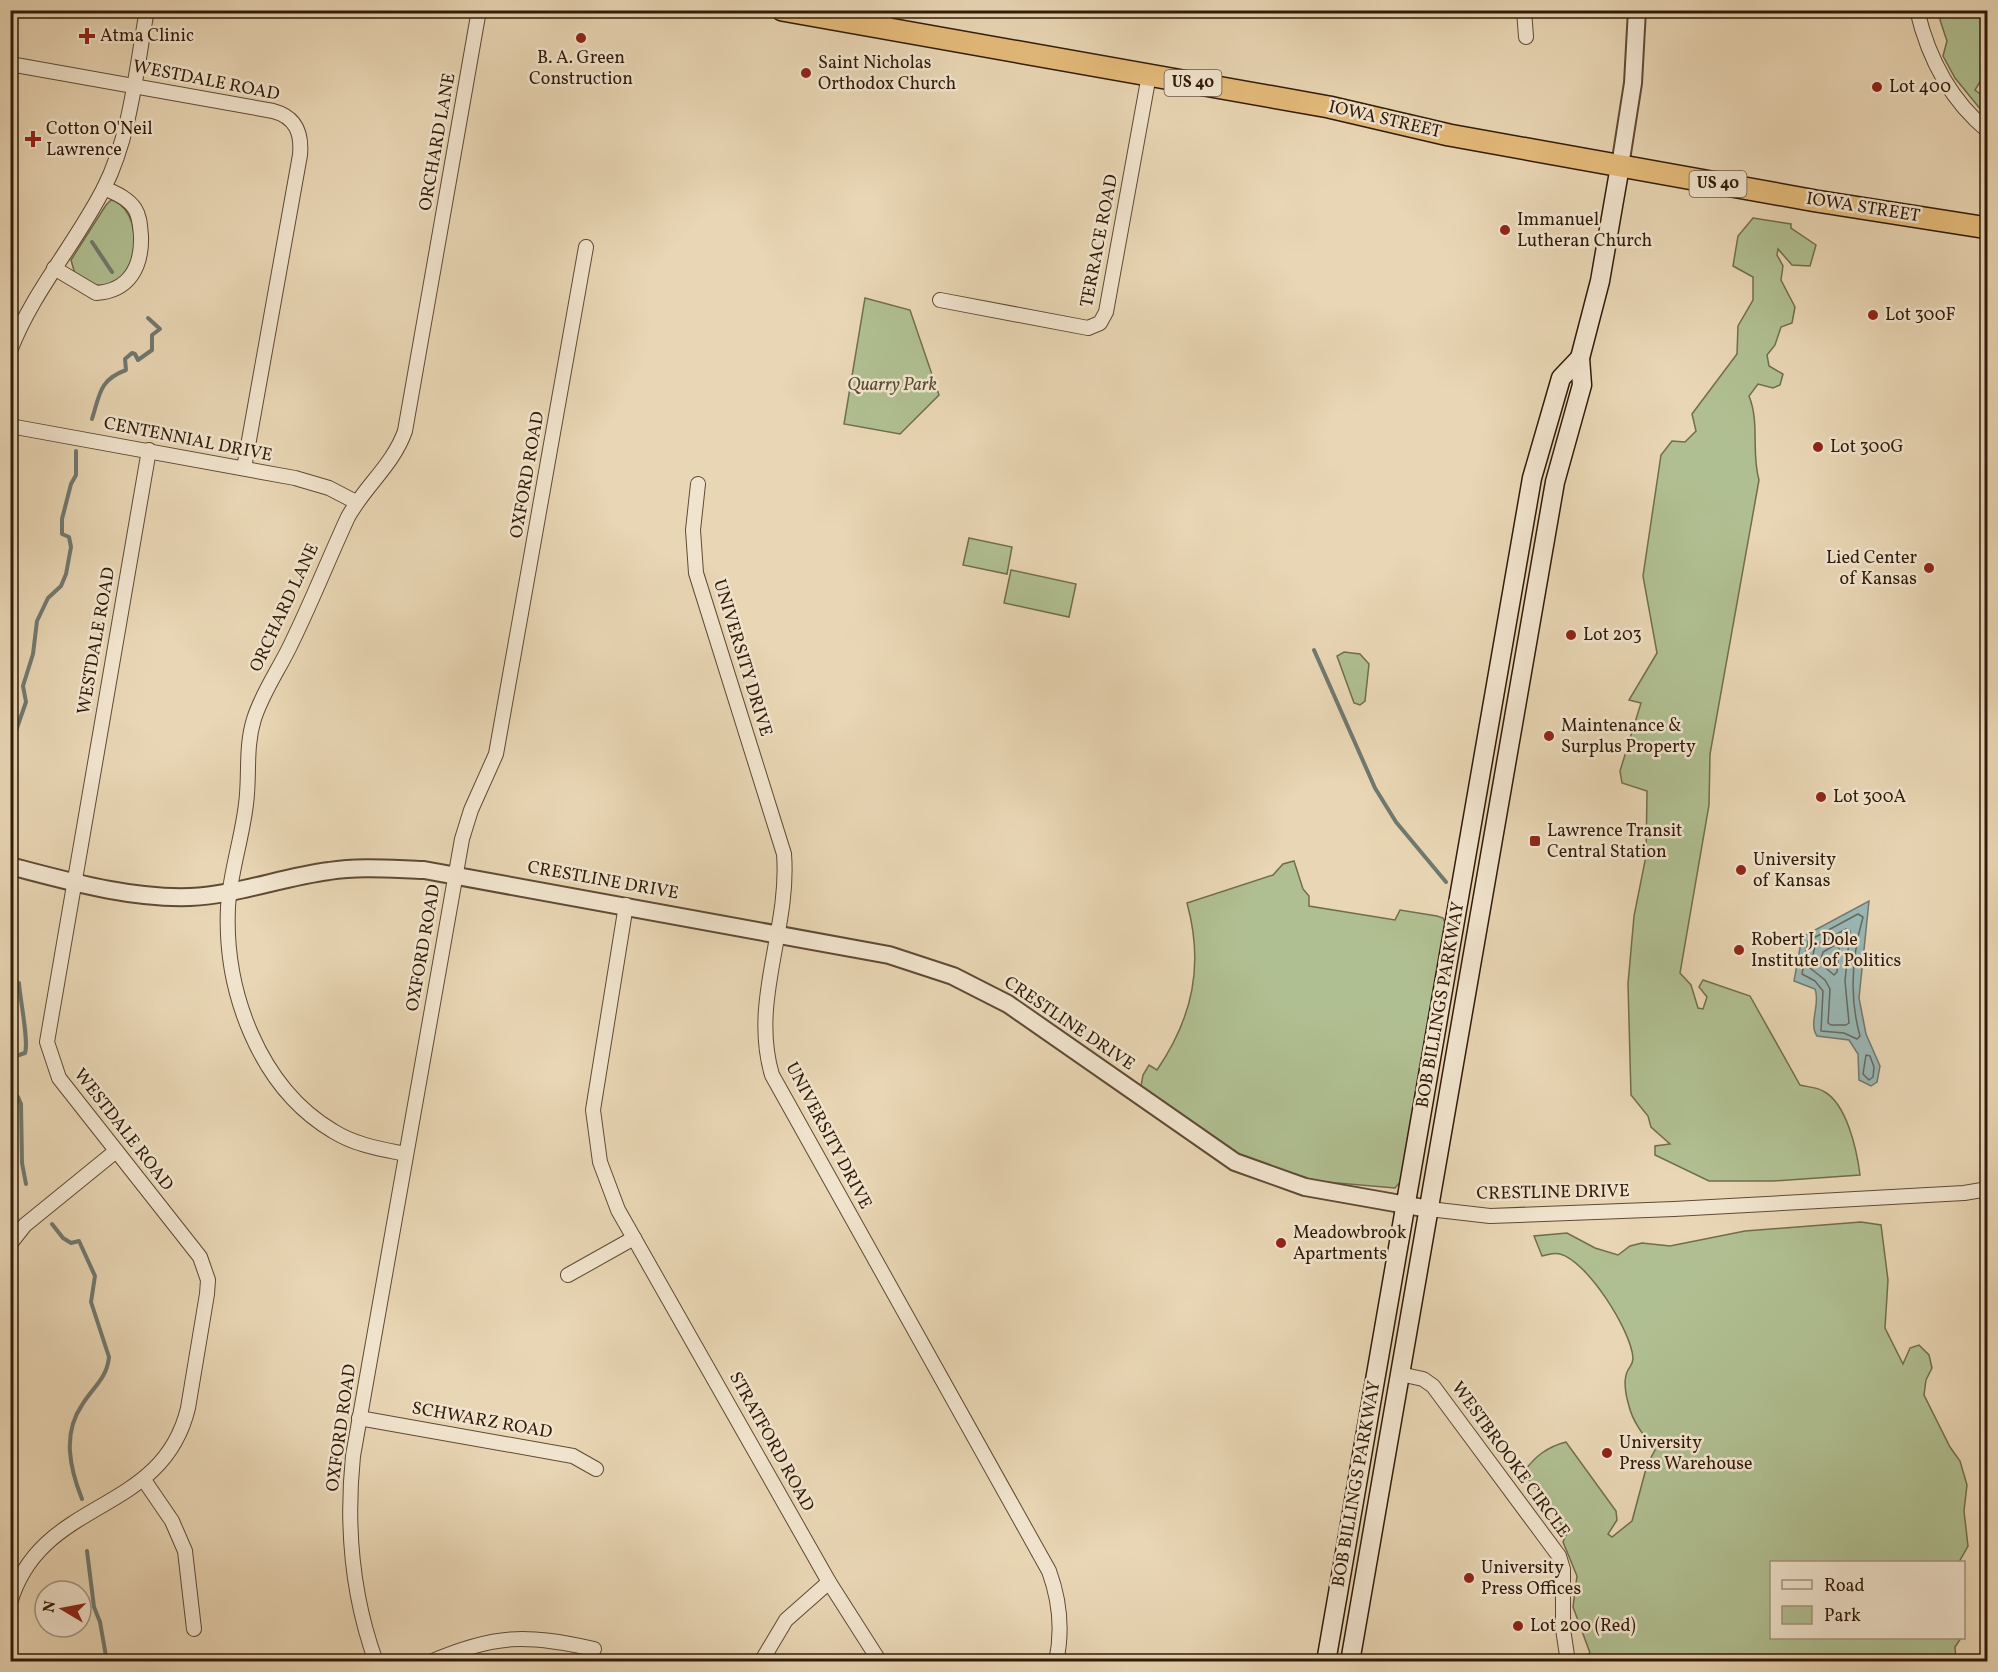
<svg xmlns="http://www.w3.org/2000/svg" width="1998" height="1672" viewBox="0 0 1998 1672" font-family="Vollkorn,serif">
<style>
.green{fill:#b0bf91;stroke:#706d4d;stroke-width:1.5}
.water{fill:#9ab7b5;stroke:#707970;stroke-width:1.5}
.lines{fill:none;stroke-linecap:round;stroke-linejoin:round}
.shore{stroke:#66695f;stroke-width:1.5}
.stream{stroke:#707970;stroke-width:4}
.minor-casing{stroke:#5f4a34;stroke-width:16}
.tertiary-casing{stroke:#5f4a34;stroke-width:20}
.secondary-casing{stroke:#311b09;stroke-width:21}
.trunk-casing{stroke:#311b09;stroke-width:24}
.minor{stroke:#f1e4ce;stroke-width:14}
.tertiary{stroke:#f1e4ce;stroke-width:16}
.secondary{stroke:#f1e4ce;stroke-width:18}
.trunk{stroke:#e4bb7a;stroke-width:21}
.poi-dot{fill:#8f2418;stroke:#f1e4ce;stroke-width:2}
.labels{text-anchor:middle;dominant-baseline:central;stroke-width:5;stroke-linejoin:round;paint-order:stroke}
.shield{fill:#f1e4ce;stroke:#6b5744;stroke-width:1.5}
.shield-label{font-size:16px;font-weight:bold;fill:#311b09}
.poi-label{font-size:18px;fill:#311b09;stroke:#f1e4ce;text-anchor:start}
.street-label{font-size:18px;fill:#311b09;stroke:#f1e4ce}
.park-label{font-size:18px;font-style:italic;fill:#574c32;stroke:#f1e4ce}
</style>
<rect width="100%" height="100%" fill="#e9d6b4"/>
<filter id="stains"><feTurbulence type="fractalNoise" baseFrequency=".00333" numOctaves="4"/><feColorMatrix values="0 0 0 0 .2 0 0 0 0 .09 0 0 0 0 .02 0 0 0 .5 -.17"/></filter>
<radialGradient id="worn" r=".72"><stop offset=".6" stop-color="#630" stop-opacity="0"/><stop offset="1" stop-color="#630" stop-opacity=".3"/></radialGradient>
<g class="green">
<polygon points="1977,11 1988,19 1987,70 1975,90 1987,99 1987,104 1981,110 1955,78 1943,56 1947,41 1940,20 1943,11"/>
<path d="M115,201c33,17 22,93 -19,84 -7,-1 -14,-8 -21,-11l-4,-14 35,-55 5,-5z"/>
<path d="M1753,218l38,6v4l25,17 -6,21 -18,-1 -14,-16 -1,6 6,11 -2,14 14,27 -3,16 -11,4 -6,18 -8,10 2,11 14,8 -3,11 -7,3 -15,-4 -9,12c11,27 2,57 10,84l-49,274 -1,51 -29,168 11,12 7,23 5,1 4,-12 -8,-10 4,-7 47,16 50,89c7,2 17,2 23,6 24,12 34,60 37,84l-87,6h-64l-54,-26v-9l15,-2 -19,-17 -3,-11 -17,-21 -3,-111 6,-68 12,-60 1,-65 -25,-8 -2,-12 21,-68 -12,-3 28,-47 -14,-77 18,-121 11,-14 13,1 11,-11 -4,-17 45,-60 1,-28 15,-26v-23l-20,-11 5,-30z"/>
<polygon points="865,298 910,310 939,395 900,434 844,424"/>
<polygon points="969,538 1012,547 1007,574 963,565"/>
<polygon points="1011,570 1076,584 1069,617 1004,603"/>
<polygon points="1344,652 1360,654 1369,664 1365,701 1360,705 1354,703 1337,656"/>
<path d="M1294,861l9,28 6,7v10l86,14 5,-10 37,6 6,2 3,7 -43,254 -8,9 -81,-7 -69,-22 -23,-14 -81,-59 2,-11 6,-10 8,5c36,-53 47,-105 30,-167l86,-28 10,-11z"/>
<path d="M1861,1222l20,3 7,55 -3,48 18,36 7,-16 9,-3 10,10 3,13 -6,12 -2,15 26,52 10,14 7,24 -3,26 4,35 -9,16h-187v76h189l-6,9 1,14h-376l1,-3 9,-5 -17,-46 4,-31 -14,-34 3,-7 -12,-25 -31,-37c12,-17 24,-26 43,-31l50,69 1,9 -9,14 4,3 20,-16 15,-56 8,-15c-10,-13 -22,-27 -26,-44 -3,-10 -7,-25 -1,-36 3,-5 5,-6 5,-12 -2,-28 -46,-97 -73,-104 -6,-2 -12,1 -18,2l-8,-20 33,-3 28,15 23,7 12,-9 12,-3 28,3 75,-15z"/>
</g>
<path class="water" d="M1869,901l-10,97 7,36 14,32 -3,16 -6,4 -12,-6 -1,-26 -9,-14 -32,-4c-9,-13 4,-32 -2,-47l-21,-8 8,-44z"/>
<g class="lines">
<g class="shore">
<path d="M1858,914l5,3c-11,39 -14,80 -3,119l-3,3 -13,-6 -23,-2 2,-40 -8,-10 -13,-7 6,-33z"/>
<polygon points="1846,929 1850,931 1845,981 1849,1023 1846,1025 1831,1025 1828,1023 1830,989 1825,980 1810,968 1815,946"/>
<polygon points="1835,945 1839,948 1837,972 1834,975 1820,963 1823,952"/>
<polygon points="1866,1055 1870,1056 1874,1067 1873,1077 1869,1080 1863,1074"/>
</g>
<g class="stream">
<polyline points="92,242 112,272"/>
<path d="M92,419c8,-25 7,-39 34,-49l-1,-11 7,-6 3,1 3,6 14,-10v-15l8,-6 -12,-11"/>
<polyline points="1314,650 1375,788 1396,822 1446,882"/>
<polyline points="10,748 26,702 23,686 33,654 37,621 48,598 61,586 66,574 71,547 69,537 62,534 62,519 71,484 76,475 76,451"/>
<path d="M10,983h9c1,16 10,59 6,70l-15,5"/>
<polyline points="10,1091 18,1097 21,1104 22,1163 26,1184"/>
<path d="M52,1224l11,14 8,5 8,-2 16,35 -4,26 18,55c-2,22 -17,31 -27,48 -20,29 -12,64 0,94"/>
<polyline points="87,1551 94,1607 100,1622 107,1662"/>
</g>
<g class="minor-casing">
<g id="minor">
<polyline points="1524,10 1526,37"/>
<path d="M1917,10c11,47 33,90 71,121"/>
<polyline points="882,29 886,10"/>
<path d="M10,64l263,47c23,6 29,22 27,44l-56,313"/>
<path d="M54,268l42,25c33,-2 46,-26 45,-57 -1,-10 -1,-19 -6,-27 -7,-11 -20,-16 -31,-21"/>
<polyline points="940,300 1088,328 1100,323 1106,312 1149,75"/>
<path d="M10,351c23,-60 65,-106 94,-163 27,-54 32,-118 43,-178"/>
<polyline points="10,426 295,478 329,488 356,502"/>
<path d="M698,484l-5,46 3,43 88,281c6,75 -34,147 -12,221l277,496c11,30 14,59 7,91"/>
<polyline points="626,905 593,1110 600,1162 618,1210 829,1582 880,1662"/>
<path d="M406,1154c-25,-5 -51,-9 -73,-23 -74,-44 -109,-140 -105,-224 2,-34 14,-68 18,-103 4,-29 -1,-56 8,-85 9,-28 26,-51 38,-77 20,-41 37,-84 56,-125 17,-31 45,-52 57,-86l74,-421"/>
<polyline points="1429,1209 1490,1216 1674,1209 1964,1193 1988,1189"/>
<polyline points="10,1244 25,1225 116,1151"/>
<polyline points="568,1275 634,1238"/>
<polyline points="1400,1374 1423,1379 1433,1386 1559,1556 1563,1569 1563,1629 1568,1662"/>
<polyline points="359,1418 573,1456 596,1469"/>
<polyline points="144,1480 172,1521 185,1551 194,1629"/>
<path d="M10,1603c31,-107 152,-86 178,-195l19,-114 1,-14 -8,-23 -141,-179 -12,-36 102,-592"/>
<path d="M376,1662c-24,-66 -30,-137 -23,-206l109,-617 9,-29 25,-56 90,-507"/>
<path d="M430,1662c65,-28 96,-28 164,-13"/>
<polyline points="761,1662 786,1620 829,1582"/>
</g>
</g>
<g class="tertiary-casing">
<g id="tertiary">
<polyline points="1620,166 1633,83 1637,10"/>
<path d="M10,866c58,15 119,33 180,31 47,-2 92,-20 139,-26 31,-5 63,-2 95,-1l465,85 64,21 55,28 227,158 70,25 124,22"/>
</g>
</g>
<g class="secondary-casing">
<g id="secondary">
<polyline points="1326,1662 1532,478 1561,378 1580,358"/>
<polyline points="1350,1662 1555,482 1582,385 1580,358 1600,281 1620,166"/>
</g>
</g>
<g class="trunk-casing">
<polyline id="trunk" points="782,10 1329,107 1449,135 1816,201 1988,228"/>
</g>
<use href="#minor" class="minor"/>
<use href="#tertiary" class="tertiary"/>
<use href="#secondary" class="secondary"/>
<use href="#trunk" class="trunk"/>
</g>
<g class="poi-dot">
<path d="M84 27h6v6h6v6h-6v6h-6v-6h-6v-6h6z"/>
<circle cx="581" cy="38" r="6"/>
<circle cx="806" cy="73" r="6"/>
<circle cx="1877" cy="87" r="6"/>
<path d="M30 130h6v6h6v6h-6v6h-6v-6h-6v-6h6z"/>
<circle cx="1505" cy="230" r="6"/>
<circle cx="1873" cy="315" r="6"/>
<circle cx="1818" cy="447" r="6"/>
<circle cx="1929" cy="568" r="6"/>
<circle cx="1571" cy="635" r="6"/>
<circle cx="1549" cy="736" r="6"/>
<circle cx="1821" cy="797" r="6"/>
<rect x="1529" y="835" width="12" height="12" rx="3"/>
<circle cx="1741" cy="870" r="6"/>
<circle cx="1739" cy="950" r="6"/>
<circle cx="1281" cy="1243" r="6"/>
<circle cx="1607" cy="1453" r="6"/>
<circle cx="1469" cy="1578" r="6"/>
<circle cx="1518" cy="1626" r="6"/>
</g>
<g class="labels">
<g class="shield">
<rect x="1164.5" y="70" width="57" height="26" rx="4.5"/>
<rect x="1689.5" y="171" width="57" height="26" rx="4.5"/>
</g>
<g class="shield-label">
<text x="1193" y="83">US 40</text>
<text x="1718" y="184">US 40</text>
</g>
<g class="poi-label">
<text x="100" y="36">Atma Clinic</text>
<text x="581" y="58" text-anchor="middle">B. A. Green<tspan x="581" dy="21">Construction</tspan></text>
<text x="818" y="63">Saint Nicholas<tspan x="818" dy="21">Orthodox Church</tspan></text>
<text x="1889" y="87">Lot 400</text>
<text x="46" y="129">Cotton O'Neil<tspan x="46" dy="21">Lawrence</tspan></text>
<text x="1517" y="220">Immanuel<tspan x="1517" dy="21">Lutheran Church</tspan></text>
<text x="1885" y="315">Lot 300F</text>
<text x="1830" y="447">Lot 300G</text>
<text x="1917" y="558" text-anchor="end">Lied Center<tspan x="1917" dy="21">of Kansas</tspan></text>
<text x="1583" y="635">Lot 203</text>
<text x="1561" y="726">Maintenance &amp;<tspan x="1561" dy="21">Surplus Property</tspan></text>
<text x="1833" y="797">Lot 300A</text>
<text x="1547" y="831">Lawrence Transit<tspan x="1547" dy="21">Central Station</tspan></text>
<text x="1753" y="860">University<tspan x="1753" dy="21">of Kansas</tspan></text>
<text x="1751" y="940">Robert J. Dole<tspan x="1751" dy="21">Institute of Politics</tspan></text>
<text x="1293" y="1233">Meadowbrook<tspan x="1293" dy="21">Apartments</tspan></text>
<text x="1619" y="1443">University<tspan x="1619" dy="21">Press Warehouse</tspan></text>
<text x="1481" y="1568">University<tspan x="1481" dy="21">Press Offices</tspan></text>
<text x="1530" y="1626">Lot 200 (Red)</text>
</g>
<g class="street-label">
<text transform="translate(206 81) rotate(11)">WESTDALE ROAD</text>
<text transform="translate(1385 120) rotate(13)">IOWA STREET</text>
<text transform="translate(438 142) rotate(-80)">ORCHARD LANE</text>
<text transform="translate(1863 208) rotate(9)">IOWA STREET</text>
<text transform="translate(1100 241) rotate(-79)">TERRACE ROAD</text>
<text transform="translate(188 440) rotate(11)">CENTENNIAL DRIVE</text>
<text transform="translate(528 475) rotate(-80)">OXFORD ROAD</text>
<text transform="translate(285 608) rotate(-65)">ORCHARD LANE</text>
<text transform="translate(97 641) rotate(-80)">WESTDALE ROAD</text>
<text transform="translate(742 658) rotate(73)">UNIVERSITY DRIVE</text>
<text transform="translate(603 881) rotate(10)">CRESTLINE DRIVE</text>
<text transform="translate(424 948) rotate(-80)">OXFORD ROAD</text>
<text transform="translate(1441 1005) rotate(-80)">BOB BILLINGS PARKWAY</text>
<text transform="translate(1069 1024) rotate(34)">CRESTLINE DRIVE</text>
<text transform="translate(123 1130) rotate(52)">WESTDALE ROAD</text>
<text transform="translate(828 1136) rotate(62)">UNIVERSITY DRIVE</text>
<text transform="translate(1553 1193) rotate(-1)">CRESTLINE DRIVE</text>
<text transform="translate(482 1421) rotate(10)">SCHWARZ ROAD</text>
<text transform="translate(342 1428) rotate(-82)">OXFORD ROAD</text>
<text transform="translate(771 1442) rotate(61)">STRATFORD ROAD</text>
<text transform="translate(1510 1460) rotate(54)">WESTBROOKE CIRCLE</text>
<text transform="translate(1357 1484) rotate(-80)">BOB BILLINGS PARKWAY</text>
</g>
<g class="park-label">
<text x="892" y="385">Quarry Park</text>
</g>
</g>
<rect width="1998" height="1672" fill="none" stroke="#e9d6b4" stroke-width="36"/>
<rect x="12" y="12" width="1974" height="1648" fill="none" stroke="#311b09" stroke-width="3"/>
<rect x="18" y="18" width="1962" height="1636" fill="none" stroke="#311b09" stroke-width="1.5"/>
<rect x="1770" y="1561" width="195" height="78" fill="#f1e4ce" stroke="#a4947f" stroke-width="1.5"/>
<rect x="1782" y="1580" width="30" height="9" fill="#f1e4ce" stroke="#a4947f" stroke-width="1.5"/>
<text x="1824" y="1591" font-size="18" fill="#311b09">Road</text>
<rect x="1782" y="1606" width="30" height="18" fill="#b0bf91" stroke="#a4947f" stroke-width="1.5"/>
<text x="1824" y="1621" font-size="18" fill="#311b09">Park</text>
<g transform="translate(63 1609) rotate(280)"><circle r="28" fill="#f1e4ce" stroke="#a4947f" stroke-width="1.5"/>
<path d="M0-4.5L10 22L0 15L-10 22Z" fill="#8f2418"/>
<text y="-9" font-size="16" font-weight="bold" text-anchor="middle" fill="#311b09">N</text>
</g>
<rect width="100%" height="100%" filter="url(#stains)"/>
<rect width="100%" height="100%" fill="url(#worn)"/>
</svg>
